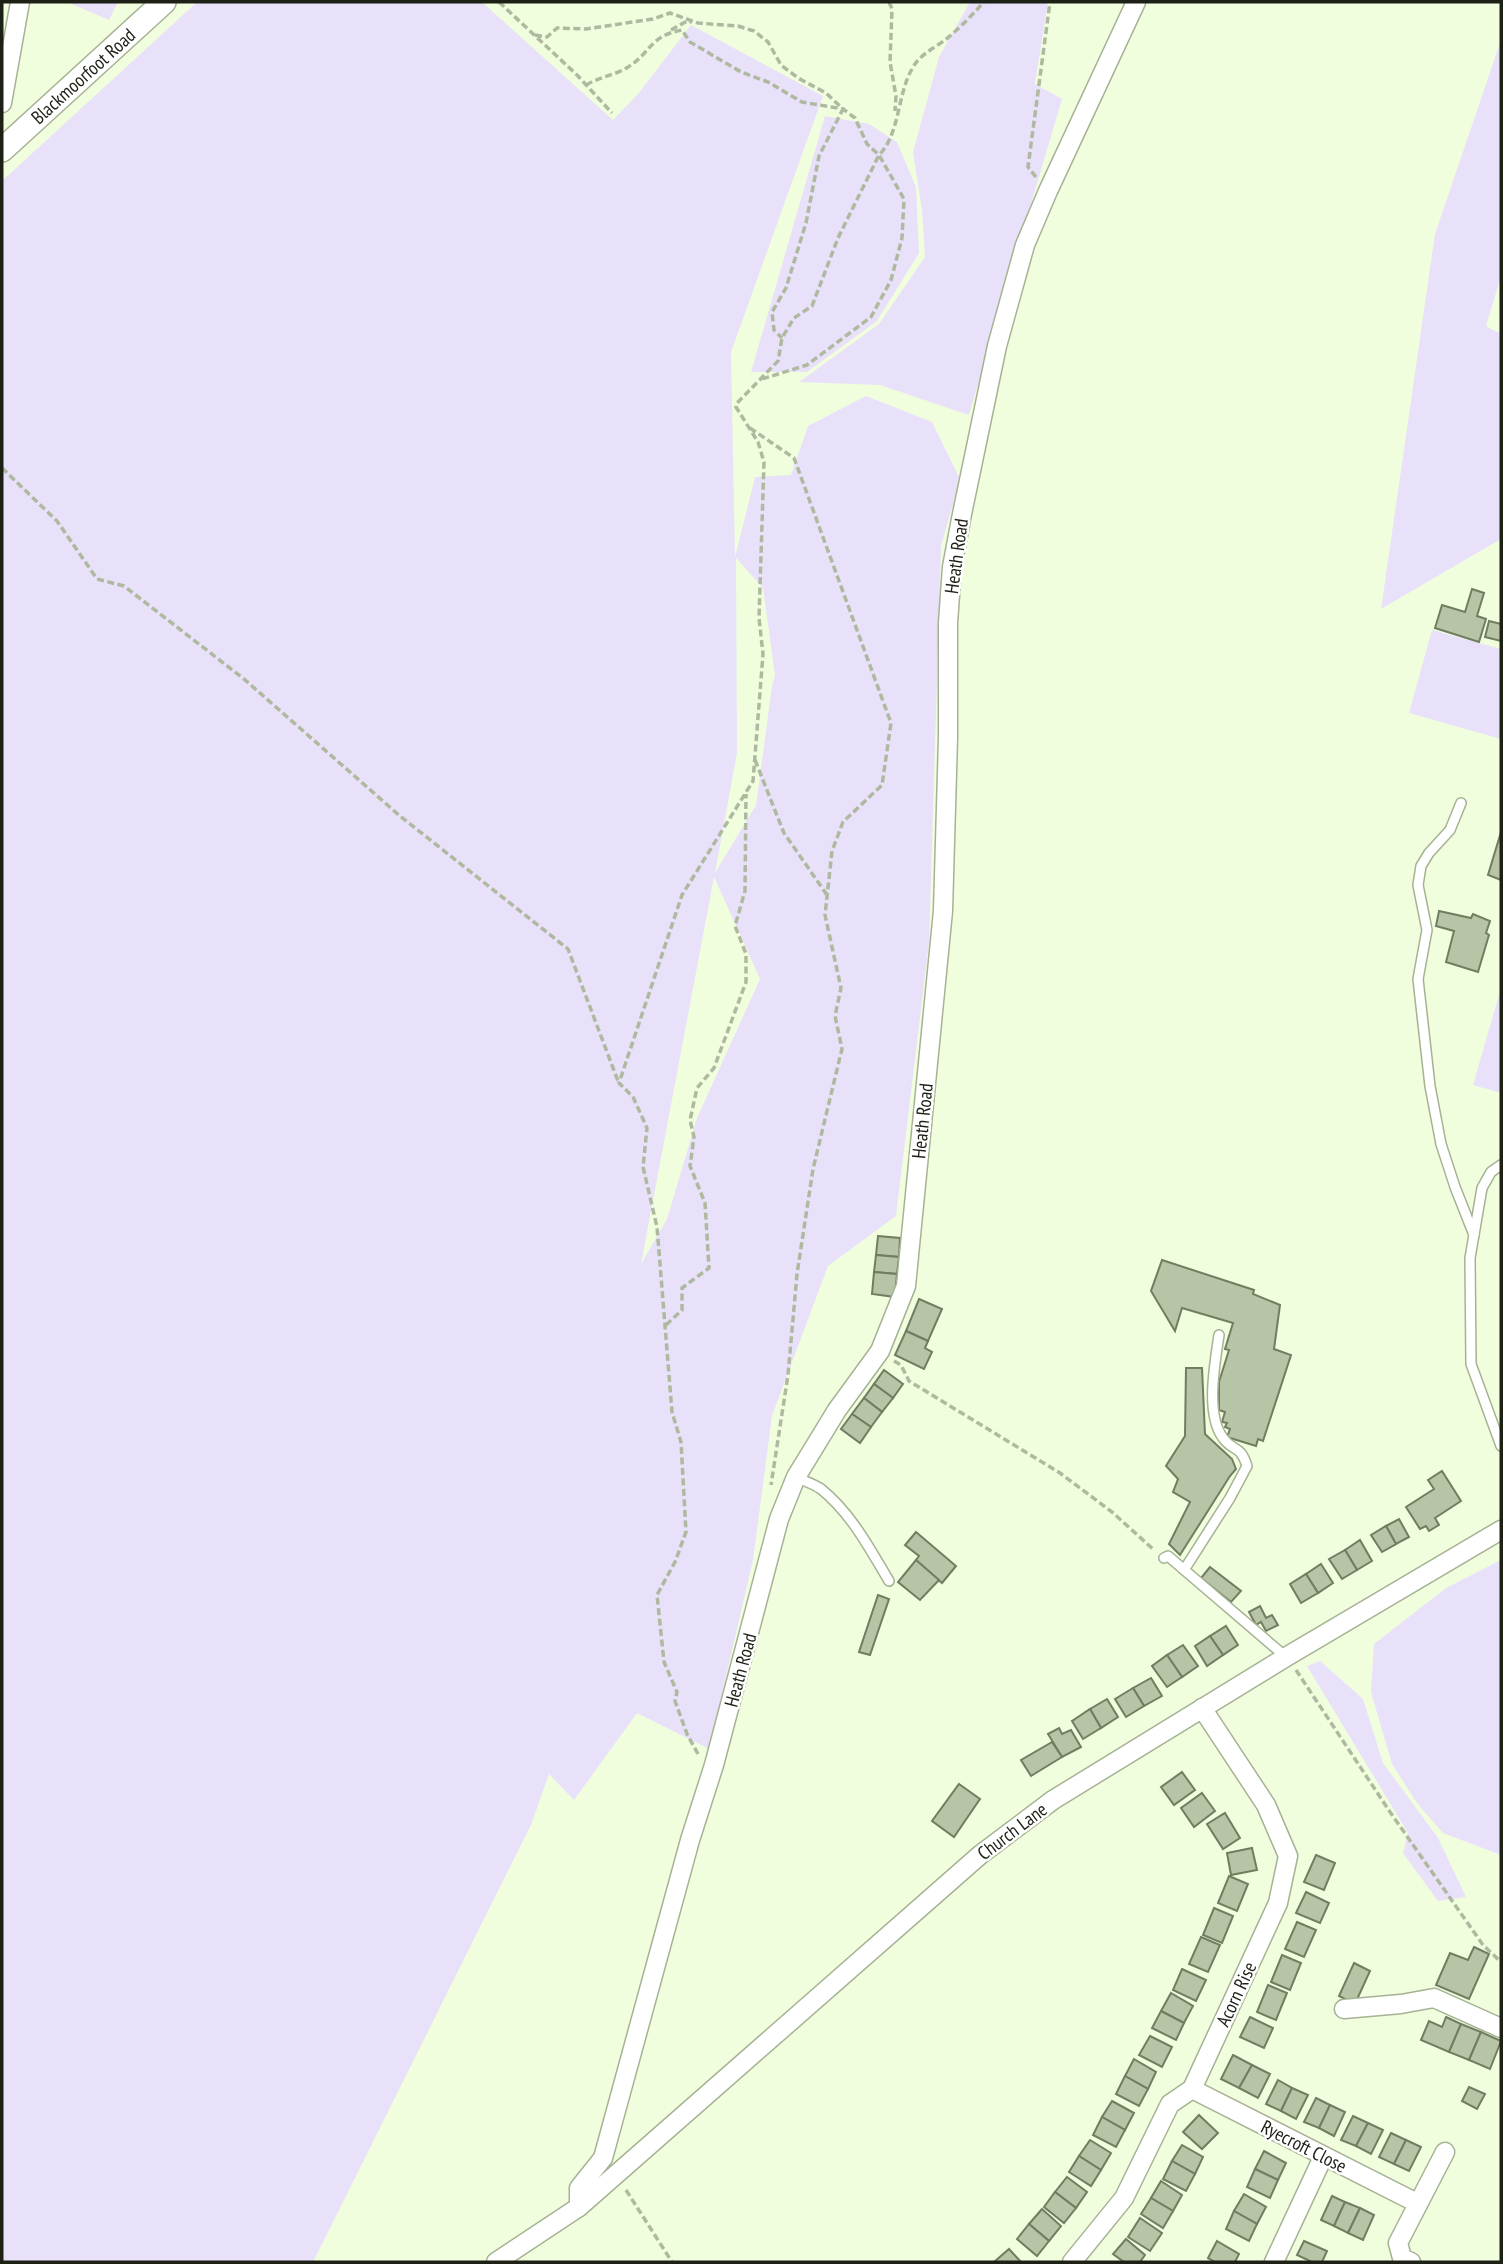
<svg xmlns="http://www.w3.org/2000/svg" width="1503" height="2264" viewBox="0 0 1503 2264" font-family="'PT Sans Narrow',sans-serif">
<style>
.green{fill:#e9e1fa;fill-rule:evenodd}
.building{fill:#b7c4a6;stroke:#717d61;stroke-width:2}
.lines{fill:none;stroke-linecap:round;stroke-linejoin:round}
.service-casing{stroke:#a6b294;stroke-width:12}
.minor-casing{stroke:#a6b294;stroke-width:21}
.tertiary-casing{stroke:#a6b294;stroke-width:26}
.path{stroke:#aeb9a0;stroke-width:3.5;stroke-dasharray:7 3.5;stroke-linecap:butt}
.service{stroke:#fff;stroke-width:9}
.minor{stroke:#fff;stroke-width:18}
.tertiary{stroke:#fff;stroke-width:23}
.labels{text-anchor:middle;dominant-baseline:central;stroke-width:5;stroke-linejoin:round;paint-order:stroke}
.street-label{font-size:19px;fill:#1c2015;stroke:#fff}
</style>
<rect width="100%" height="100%" fill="#f0fede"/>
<g class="green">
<polygon points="67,2 118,2 109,20"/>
<path d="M197,2h285l131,118 25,-26 53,-69 132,71 -92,256 4,205 20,-80 36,-2 17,-49 58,-30 66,26 28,57 -19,67 -12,397 -33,273 -68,50 -56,150 -19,144 -44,189 -72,-36 -63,87 -25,-26 -18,51 -218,437h-311v-2081zM736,558l27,30 12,87 -3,11 -16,119 -41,68 22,-120zM714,877l46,102 -63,139 -30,101 -26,45z"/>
<polygon points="970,2 1048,2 1035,84 1062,99 969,415 880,385 799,382 879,324 925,257 922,210 913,152 939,57"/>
<polygon points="1501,40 1501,276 1486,326 1501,334 1501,539 1381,609 1435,234"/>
<polygon points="825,116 869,124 897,142 916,187 919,253 877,321 807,372 751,372"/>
<polygon points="1432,630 1501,649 1501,739 1409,713"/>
<polygon points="1501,988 1501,1093 1473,1085"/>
<polygon points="1501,1560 1501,1855 1443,1833 1417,1803 1392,1764 1371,1692 1374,1644 1446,1588"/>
<polygon points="1320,1661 1363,1699 1383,1763 1438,1838 1466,1897 1438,1901 1403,1853 1408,1833 1307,1666"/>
</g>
<g class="building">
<polygon points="1472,589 1484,593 1477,616 1486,619 1479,642 1435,628 1442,605 1465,612"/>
<polygon points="1489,621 1501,624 1501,622 1501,641 1485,637"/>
<polygon points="1501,832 1501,880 1488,875"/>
<polygon points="1439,911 1471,918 1473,914 1490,921 1486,933 1489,935 1478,972 1446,962 1454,931 1436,926"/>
<polygon points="878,1236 900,1238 899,1257 876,1255"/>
<polygon points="876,1255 899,1257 897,1274 874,1272"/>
<polygon points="1162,1260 1254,1290 1253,1294 1280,1305 1274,1349 1291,1355 1263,1441 1258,1439 1256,1446 1227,1437 1230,1429 1225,1427 1227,1423 1222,1422 1225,1412 1219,1410 1219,1382 1229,1350 1225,1349 1233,1323 1182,1308 1175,1331 1151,1291"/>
<polygon points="874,1272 897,1274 895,1297 872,1294"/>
<polygon points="919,1299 942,1309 928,1341 906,1331"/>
<polygon points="906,1331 928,1341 925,1348 932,1352 924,1369 895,1355"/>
<polygon points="1186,1368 1202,1368 1205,1434 1232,1459 1236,1469 1230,1476 1180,1555 1169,1544 1190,1502 1173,1492 1178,1479 1166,1466 1185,1436"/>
<polygon points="884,1370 903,1384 893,1398 874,1384"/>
<polygon points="874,1384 893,1398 882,1412 864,1398"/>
<polygon points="864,1398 882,1412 871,1427 852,1414"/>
<polygon points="852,1414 871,1427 860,1443 841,1429"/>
<polygon points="1442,1471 1461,1501 1435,1518 1439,1525 1429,1531 1426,1526 1420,1529 1406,1507 1434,1489 1428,1480"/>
<polygon points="1399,1519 1409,1537 1396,1544 1386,1526"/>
<polygon points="1386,1526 1396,1544 1382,1552 1371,1535"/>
<polygon points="916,1532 956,1566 942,1583 916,1560 919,1556 905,1545"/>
<polygon points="1360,1540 1372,1561 1357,1570 1345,1550"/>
<polygon points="1345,1550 1357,1570 1342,1579 1329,1559"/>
<polygon points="916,1560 939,1580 920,1600 898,1582"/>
<polygon points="1321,1564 1333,1583 1318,1593 1306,1574"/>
<polygon points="1210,1567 1241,1591 1231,1602 1201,1578"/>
<polygon points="1306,1574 1318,1593 1301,1603 1290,1584"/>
<polygon points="878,1595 889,1599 870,1655 859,1652"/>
<polygon points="1260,1606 1266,1618 1272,1615 1278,1625 1266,1631 1261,1622 1256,1625 1249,1612"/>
<polygon points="1226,1626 1238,1645 1223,1655 1210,1636"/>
<polygon points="1210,1636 1223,1655 1207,1666 1195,1646"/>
<polygon points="1183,1645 1198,1666 1182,1677 1167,1655"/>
<polygon points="1167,1655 1182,1677 1167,1687 1152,1666"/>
<polygon points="1151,1678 1162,1696 1144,1706 1133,1688"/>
<polygon points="1133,1688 1144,1706 1126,1717 1115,1699"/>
<polygon points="1107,1699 1118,1717 1101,1728 1090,1709"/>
<polygon points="1090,1709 1101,1728 1083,1739 1072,1721"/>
<polygon points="1059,1728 1062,1734 1071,1730 1081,1747 1062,1757 1048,1734"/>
<polygon points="1052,1742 1062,1757 1031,1776 1021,1760"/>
<polygon points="1182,1772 1195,1790 1174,1805 1161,1787"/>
<polygon points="959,1784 980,1799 954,1837 932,1821"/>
<polygon points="1202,1793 1215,1811 1194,1827 1181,1808"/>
<polygon points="1225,1813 1240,1838 1223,1849 1207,1824"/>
<polygon points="1252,1848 1257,1870 1231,1875 1227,1853"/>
<polygon points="1316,1855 1335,1863 1324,1890 1304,1882"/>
<polygon points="1229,1876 1248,1884 1237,1911 1218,1903"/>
<polygon points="1306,1892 1329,1903 1320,1923 1296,1913"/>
<polygon points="1214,1908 1233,1916 1222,1943 1203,1935"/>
<polygon points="1297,1922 1316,1930 1304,1957 1285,1949"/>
<polygon points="1201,1937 1220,1945 1208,1972 1189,1964"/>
<polygon points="1474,1947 1489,1954 1469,1999 1436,1985 1450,1953 1468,1960"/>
<polygon points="1282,1955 1301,1963 1290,1990 1271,1982"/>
<polygon points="1354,1963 1370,1971 1355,2004 1339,1996"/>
<polygon points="1182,1969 1206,1980 1196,2001 1173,1990"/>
<polygon points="1268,1985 1287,1993 1276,2020 1257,2012"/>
<polygon points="1171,1993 1193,2006 1184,2023 1161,2011"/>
<polygon points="1161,2011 1184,2023 1176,2040 1152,2028"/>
<polygon points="1250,2017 1273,2028 1264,2048 1240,2037"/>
<polygon points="1446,2017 1461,2024 1449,2052 1421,2040 1429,2021 1442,2027"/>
<polygon points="1461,2024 1481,2032 1469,2060 1449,2052"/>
<polygon points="1481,2032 1501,2041 1490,2069 1469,2060"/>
<polygon points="1150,2036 1172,2047 1162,2067 1139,2055"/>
<polygon points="1233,2055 1252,2065 1239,2088 1221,2079"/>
<polygon points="1134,2059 1156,2072 1148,2089 1125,2076"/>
<polygon points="1252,2065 1270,2074 1258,2098 1239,2088"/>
<polygon points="1125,2076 1148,2089 1139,2106 1116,2094"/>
<polygon points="1278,2080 1292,2088 1281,2111 1266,2104"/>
<polygon points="1469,2087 1485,2094 1477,2109 1462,2101"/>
<polygon points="1292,2088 1308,2095 1296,2119 1281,2111"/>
<polygon points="1316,2098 1330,2105 1319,2128 1304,2122"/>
<polygon points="1112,2101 1134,2113 1125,2130 1102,2117"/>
<polygon points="1330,2105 1345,2112 1334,2136 1319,2128"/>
<polygon points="1199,2115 1218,2133 1202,2149 1183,2132"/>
<polygon points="1353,2116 1368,2123 1356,2146 1341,2140"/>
<polygon points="1102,2117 1125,2130 1116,2147 1093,2135"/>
<polygon points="1368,2123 1383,2130 1371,2154 1356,2146"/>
<polygon points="1391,2133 1406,2140 1394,2164 1379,2157"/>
<polygon points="1090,2140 1111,2153 1101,2170 1079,2156"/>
<polygon points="1406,2140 1421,2147 1409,2171 1394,2164"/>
<polygon points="1182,2145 1203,2157 1195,2174 1172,2161"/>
<polygon points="1264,2151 1286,2163 1278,2180 1255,2169"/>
<polygon points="1079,2156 1101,2170 1091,2186 1069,2172"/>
<polygon points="1172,2161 1195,2174 1186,2191 1163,2179"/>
<polygon points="1255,2169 1278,2180 1270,2198 1247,2187"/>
<polygon points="1067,2177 1087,2192 1076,2208 1055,2192"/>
<polygon points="1161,2181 1182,2195 1173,2211 1151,2198"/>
<polygon points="1055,2192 1076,2208 1064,2223 1044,2207"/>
<polygon points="1244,2194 1266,2207 1257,2224 1234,2211"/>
<polygon points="1332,2196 1345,2202 1334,2226 1321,2220"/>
<polygon points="1151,2198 1173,2211 1163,2228 1141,2214"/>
<polygon points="1345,2202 1360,2208 1348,2233 1334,2226"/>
<polygon points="1360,2208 1374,2215 1363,2240 1348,2233"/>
<polygon points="1042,2209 1061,2226 1049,2241 1029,2224"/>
<polygon points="1234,2211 1257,2224 1249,2241 1226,2229"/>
<polygon points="1140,2218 1162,2233 1150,2251 1128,2237"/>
<polygon points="1029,2224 1049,2241 1037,2256 1017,2239"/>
<polygon points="1126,2239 1145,2255 1140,2262 1124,2262 1113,2254"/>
<polygon points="1217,2241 1239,2254 1235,2262 1215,2262 1208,2258"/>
<polygon points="1304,2241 1327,2251 1322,2262 1312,2262 1297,2255"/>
<polygon points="1009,2249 1021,2262 994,2262"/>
</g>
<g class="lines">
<g class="service-casing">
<g id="service">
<polyline points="1461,803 1450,830 1429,853 1421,866 1418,885 1427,930 1418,979 1430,1086 1441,1144 1455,1187 1474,1235"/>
<polyline points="1501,1165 1491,1172 1482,1188 1470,1258 1471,1364 1501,1446"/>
<path d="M796,1477c8,4 18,7 25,12 30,24 49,60 68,92"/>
<polyline points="1164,1558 1168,1556 1286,1657"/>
<path d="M1184,1570l46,-72 17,-32c-7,-22 -14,-14 -24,-28 -18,-24 -8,-75 -4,-103"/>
</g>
</g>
<g class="minor-casing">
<g id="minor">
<polyline points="2,103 20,2"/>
<polyline points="1344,2009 1401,2004 1434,1998 1501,2028"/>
<polyline points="1192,2089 1417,2203"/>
<polyline points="579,2207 579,2188 603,2158 690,1840 714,1765 779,1519 796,1477 837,1410 880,1351 906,1286 943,911 948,738 948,623 952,567 962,514 997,346 1025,245 1048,191 1136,2"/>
<polyline points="496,2262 579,2207 980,1855 1053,1800 1286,1657 1501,1530"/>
<polyline points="1072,2262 1124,2198 1170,2104 1192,2089 1278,1903 1288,1856 1266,1805 1202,1708"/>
<polyline points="1274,2262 1323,2157"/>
<polyline points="1411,2262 1402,2258 1398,2243 1445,2152"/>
</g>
</g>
<g class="tertiary-casing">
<polyline id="tertiary" points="2,150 164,2"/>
</g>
<g class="path">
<polyline points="499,2 577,75 612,113"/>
<polyline points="889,2 892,9 890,62 896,96 895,111"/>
<polyline points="671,30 687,21 692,22"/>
<polyline points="535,35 547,37 557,28 586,29 653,19 670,13 698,23 738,26 754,31 768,42 781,65 798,78 826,93 843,109 819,156 806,223 786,288 772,312 774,330 782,338"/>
<path d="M586,85c13,-8 30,-10 42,-18 23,-14 21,-31 54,-37l8,12 51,30 27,10 34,20 41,7 12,9 12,26 12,11 25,44 -2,39 -11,42 -20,37 -64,48 -45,14"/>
<polyline points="1036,177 1028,167 1050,2"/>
<polyline points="750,428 794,458 891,723 882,785 843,822 832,851 825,915 841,988 835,1016 842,1049 813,1169 797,1274 788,1375 771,1485"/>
<polyline points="2,468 57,521 97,579 124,586 244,679 400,816 568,949 618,1081"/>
<polyline points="755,760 784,833 827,895"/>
<polyline points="666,1325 682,1310 682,1288 709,1268 705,1203 690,1166 694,1137 690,1120 697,1088 714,1068 746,982 746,954 735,926 745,891 746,794"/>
<polyline points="894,1361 901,1365 909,1381 1060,1473 1112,1512 1154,1550"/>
<polyline points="1296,1670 1390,1812 1483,1945 1501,1962"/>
<path d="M698,1754l-11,-20 -12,-33 2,-9 -13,-30 -7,-67 18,-33 11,-30 -5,-90 -9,-30 -15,-185 -14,-60 4,-39 -14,-31 -14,-14 63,-188 71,-114 10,-127 -4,-36 5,-156 -6,-20 -22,-35 1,-4 41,-42 4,-23 12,-20 18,-12 26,-68 41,-83c21,-21 18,-60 33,-86 7,-14 21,-20 33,-29 14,-11 27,-25 39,-38"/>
<polyline points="626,2190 672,2262"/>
</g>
<use href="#service" class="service"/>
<use href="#minor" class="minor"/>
<use href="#tertiary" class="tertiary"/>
</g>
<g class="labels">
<g class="street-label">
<text transform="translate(83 76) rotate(-42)">Blackmoorfoot Road</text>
<text transform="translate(956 556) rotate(-82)">Heath Road</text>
<text transform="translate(922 1121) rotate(-84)">Heath Road</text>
<text transform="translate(740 1670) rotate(-75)">Heath Road</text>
<text transform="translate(1012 1831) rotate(-37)">Church Lane</text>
<text transform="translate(1236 1994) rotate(-65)">Acorn Rise</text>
<text transform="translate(1304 2146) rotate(27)">Ryecroft Close</text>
</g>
</g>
<rect width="1503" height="2264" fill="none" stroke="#1c2015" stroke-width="7"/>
</svg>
